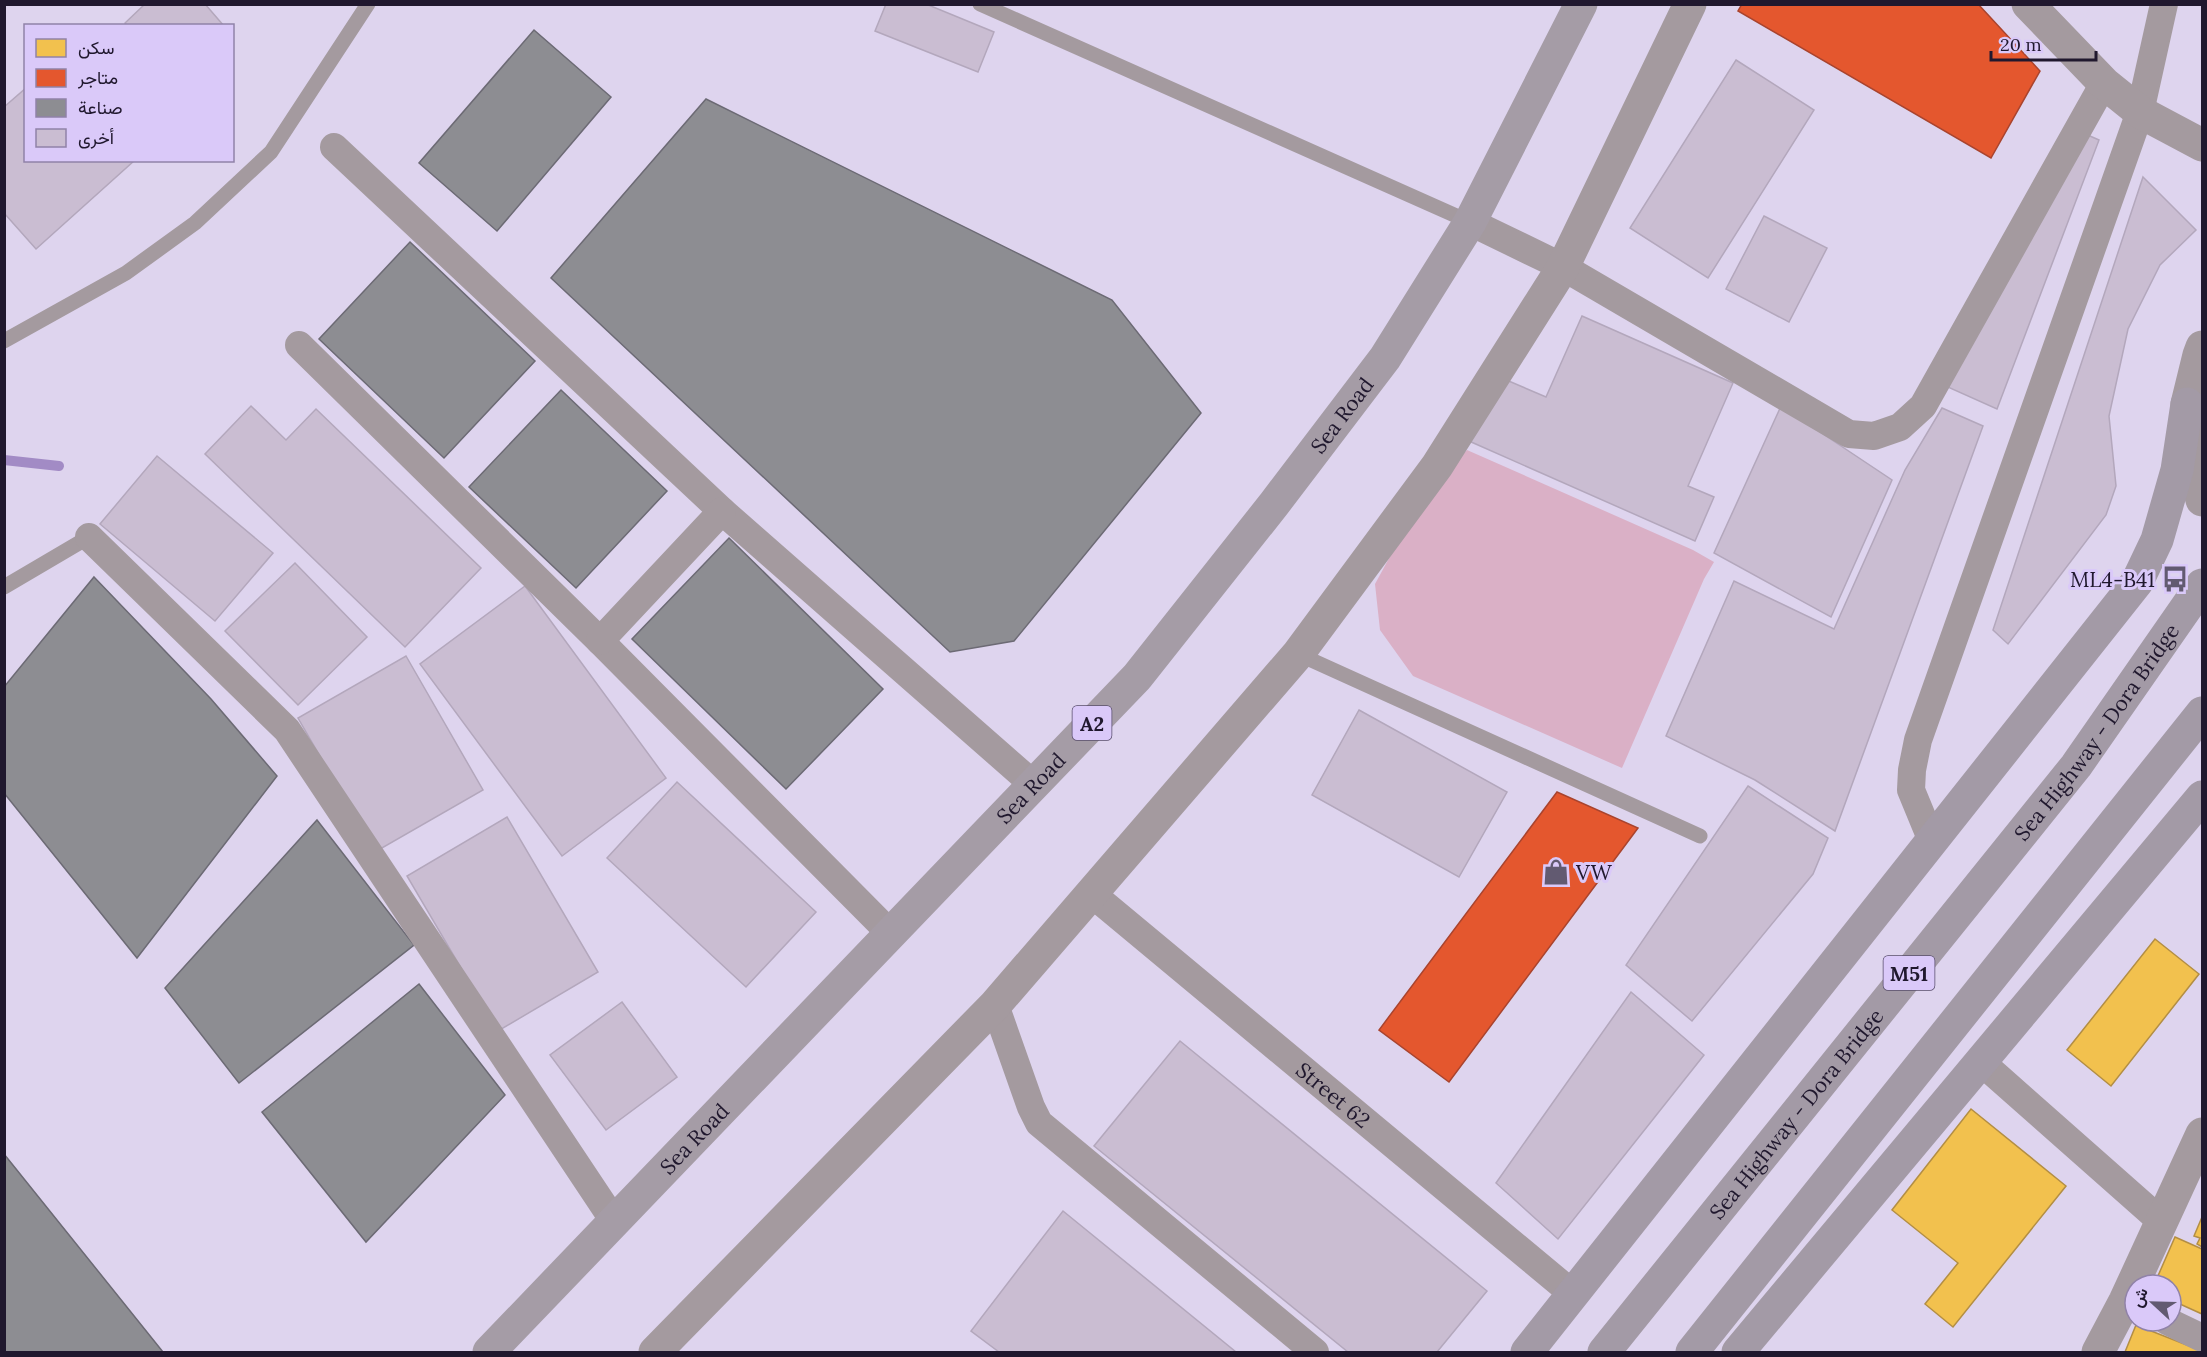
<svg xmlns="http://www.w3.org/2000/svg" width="2207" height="1357" viewBox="0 0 2207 1357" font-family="Lora,Vazirmatn,serif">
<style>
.green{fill:#dab0c6}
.homes{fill:#f2c14e;stroke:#b38e44;stroke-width:1.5}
.shops{fill:#e4572e;stroke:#a9442e;stroke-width:1.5}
.industry{fill:#8d8d92;stroke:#6c6a74;stroke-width:1.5}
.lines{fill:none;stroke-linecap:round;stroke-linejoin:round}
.stream{stroke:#a28bc5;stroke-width:10}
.building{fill:#cabdd2;stroke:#b3a7bc;stroke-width:1.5}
.service{stroke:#a49a9f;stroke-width:15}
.minor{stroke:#a49a9f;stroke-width:28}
.tertiary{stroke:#a49a9f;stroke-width:33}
.trunk{stroke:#a59ca6;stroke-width:33}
.motorway{stroke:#a39aa6;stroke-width:33}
.labels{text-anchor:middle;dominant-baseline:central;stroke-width:6;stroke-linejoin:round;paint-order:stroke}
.shield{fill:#dac9f9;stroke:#584d6b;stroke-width:1.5}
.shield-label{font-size:20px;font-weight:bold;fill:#20182e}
.street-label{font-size:21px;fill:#20182e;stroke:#dac9f9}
.poi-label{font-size:21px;fill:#20182e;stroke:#dac9f9;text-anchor:end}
</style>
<rect width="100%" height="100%" fill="#ded4ee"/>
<polygon class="green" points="1467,450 1693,550 1714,562 1704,579 1622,768 1413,676 1380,630 1375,584 1423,496"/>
<g class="homes">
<polygon points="2155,939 2199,974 2111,1086 2067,1050"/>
<polygon points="1971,1109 2066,1186 1953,1327 1925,1304 1958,1263 1892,1210"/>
<polygon points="2202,1217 2202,1247 2197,1244 2200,1238 2194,1236"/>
<polygon points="2175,1237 2202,1249 2202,1314 2171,1300 2171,1285 2154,1285"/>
<polygon points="2136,1325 2202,1351 2202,1352 2125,1352"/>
</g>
<g class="shops">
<polygon points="1742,4 1978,4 2040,71 1991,158 1738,11"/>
<polygon points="1557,792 1638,828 1449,1082 1379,1030"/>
</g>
<g class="industry">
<polygon points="534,30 611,97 497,231 419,163"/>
<polygon points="706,99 1112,300 1201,413 1014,641 950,652 551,278"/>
<polygon points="410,242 535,361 444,458 319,339"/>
<polygon points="561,390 667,491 576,588 469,487"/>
<polygon points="729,538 883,689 786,789 632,639"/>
<polygon points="94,577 211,699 277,776 137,958 4,793 4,687"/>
<polygon points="317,820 414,945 239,1083 165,988"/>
<polygon points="419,984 505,1095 366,1242 262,1112"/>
<polygon points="4,1154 163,1352 4,1352"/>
</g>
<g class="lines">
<polyline class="stream" points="4,460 59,466"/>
</g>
<g class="building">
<polygon points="145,4 205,4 224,26 127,26 125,23"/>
<polygon points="886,4 926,4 994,32 978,72 875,31"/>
<polygon points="1736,60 1814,110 1708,278 1630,228"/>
<polygon points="26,88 26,160 135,160 36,249 4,213 4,107"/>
<polygon points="2083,133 2099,140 1997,409 1941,384"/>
<polygon points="2143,177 2196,230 2160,265 2128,329 2109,416 2116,486 2106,515 2008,644 1993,630"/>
<polygon points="1764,216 1827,248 1789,322 1726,289"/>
<polygon points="1582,316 1733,383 1688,486 1714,497 1695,541 1469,441 1497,376 1546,397"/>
<polygon points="251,406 286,440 316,409 481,568 405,647 205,454"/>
<polygon points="1781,406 1892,480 1831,617 1714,553"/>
<polygon points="1942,408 1983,426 1835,831 1755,780 1666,736 1734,581 1834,629 1905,470"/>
<polygon points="157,456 273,553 215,621 100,524"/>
<polygon points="295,563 367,637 298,705 225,631"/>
<polygon points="525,586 666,778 562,856 420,664"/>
<polygon points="406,656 483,790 375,852 298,718"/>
<polygon points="1359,710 1507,792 1459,877 1312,795"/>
<polygon points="677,782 816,912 746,987 607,858"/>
<polygon points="1748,786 1828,838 1813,874 1692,1021 1626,965"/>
<polygon points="507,817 598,972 498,1031 407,876"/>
<polygon points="1631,992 1704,1055 1558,1239 1496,1183"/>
<polygon points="622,1002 677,1077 606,1130 550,1055"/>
<polygon points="1180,1041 1487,1291 1437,1352 1348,1352 1094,1146"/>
<polygon points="1063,1211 1236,1352 999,1352 971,1331"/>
</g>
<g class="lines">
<g class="service">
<polyline points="980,4 1470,222"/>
<polyline points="4,341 126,273 195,223 271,152 368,4"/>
<polyline points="4,587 89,537"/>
<polyline points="1298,654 1700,836"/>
</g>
<g class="minor">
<polyline points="334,147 722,511 1033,784"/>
<polyline points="1470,222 1563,267 1849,434 1874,436 1900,427 1923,406 2104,83"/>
<polyline points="299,345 600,641 891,934"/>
<polyline points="89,537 287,730 614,1221"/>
<polyline points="600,641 722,511"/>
<polyline points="1932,841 1911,790 1912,770 1918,740 2140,112 2164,4"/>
<path id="s1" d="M1092,894l481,400"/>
<polyline points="995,1005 1031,1107 1039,1123 1315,1352"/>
<polyline points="1981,1062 2162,1222"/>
<polyline points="2167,1321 2202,1338"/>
</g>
<g class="tertiary">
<polyline points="2028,4 2104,83 2140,112 2202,145"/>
<polyline points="2202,347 2199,355 2187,404 2189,451 2202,500"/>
<polyline points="655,1352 995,1005 1298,654 1437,466 1563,267 1690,4"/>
<polyline points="2098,1352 2125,1301 2202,1134"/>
</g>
<path class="trunk" id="s2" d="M489,1352l648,-675 137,-173 111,-146 85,-136 111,-218"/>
<g class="motorway">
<polyline points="1527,1352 2137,582 2157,540 2177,470 2187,404"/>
<path id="s3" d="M1604,1352l472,-586 126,-181"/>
<polyline points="1692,1352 2202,713"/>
<polyline points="1738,1352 2202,797"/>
</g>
</g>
<defs>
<g id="bus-bare" transform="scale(2.07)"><path d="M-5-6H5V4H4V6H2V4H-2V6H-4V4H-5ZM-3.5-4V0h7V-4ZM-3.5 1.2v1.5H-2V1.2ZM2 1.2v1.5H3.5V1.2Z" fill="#625a71" stroke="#dac9f9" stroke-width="2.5" paint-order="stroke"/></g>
<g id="shop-bare" transform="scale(2.07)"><path d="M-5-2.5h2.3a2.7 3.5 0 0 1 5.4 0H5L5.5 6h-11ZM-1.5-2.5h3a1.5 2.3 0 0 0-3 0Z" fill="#625a71" stroke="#dac9f9" stroke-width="2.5" paint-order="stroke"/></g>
</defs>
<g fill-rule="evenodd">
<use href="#bus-bare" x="2175" y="579"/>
<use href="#shop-bare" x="1556" y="872"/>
</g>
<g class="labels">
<g class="shield">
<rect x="1072.5" y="706" width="39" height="34" rx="4.5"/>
<rect x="1883.5" y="956" width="51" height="34" rx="4.5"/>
</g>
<g class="shield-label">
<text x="1092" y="723">A2</text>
<text x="1909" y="973">M51</text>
</g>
<g class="street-label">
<text stroke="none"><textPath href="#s2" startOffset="1268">Sea Road</textPath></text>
<text stroke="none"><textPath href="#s3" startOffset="792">Sea Highway - Dora Bridge</textPath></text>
<text stroke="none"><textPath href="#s2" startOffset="782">Sea Road</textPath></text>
<text stroke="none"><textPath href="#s1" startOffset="314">Street 62</textPath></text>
<text stroke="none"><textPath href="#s3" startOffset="306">Sea Highway - Dora Bridge</textPath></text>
<text stroke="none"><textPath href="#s2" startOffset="296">Sea Road</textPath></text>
</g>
<g class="poi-label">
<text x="2155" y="579">ML4-B41</text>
<text x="1576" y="872" text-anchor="start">VW</text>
</g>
</g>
<rect width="2207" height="1357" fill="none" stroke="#20182e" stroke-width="12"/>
<rect x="24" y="24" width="210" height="138" fill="#dac9f9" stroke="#9082a8" stroke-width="1.5"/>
<rect x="36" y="39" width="30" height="18" fill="#f2c14e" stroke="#9082a8" stroke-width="1.5"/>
<text x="78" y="54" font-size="18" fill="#20182e">سكن</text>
<rect x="36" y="69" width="30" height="18" fill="#e4572e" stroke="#9082a8" stroke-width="1.5"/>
<text x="78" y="84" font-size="18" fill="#20182e">متاجر</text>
<rect x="36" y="99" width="30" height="18" fill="#8d8d92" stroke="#9082a8" stroke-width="1.5"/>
<text x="78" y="114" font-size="18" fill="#20182e">صناعة</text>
<rect x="36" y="129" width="30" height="18" fill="#cabdd2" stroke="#9082a8" stroke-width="1.5"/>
<text x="78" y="144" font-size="18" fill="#20182e">أخرى</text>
<g transform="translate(2153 1303) rotate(292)"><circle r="28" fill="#dac9f9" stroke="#9082a8" stroke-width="1.5"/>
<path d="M0-4.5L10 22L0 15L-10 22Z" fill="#625a71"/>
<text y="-9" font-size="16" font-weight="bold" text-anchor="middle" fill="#20182e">ش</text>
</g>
<path d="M1991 51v9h105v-9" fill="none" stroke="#20182e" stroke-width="3"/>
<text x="2000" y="51" font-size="18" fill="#20182e" stroke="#dac9f9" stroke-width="4.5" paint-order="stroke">20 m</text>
</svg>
